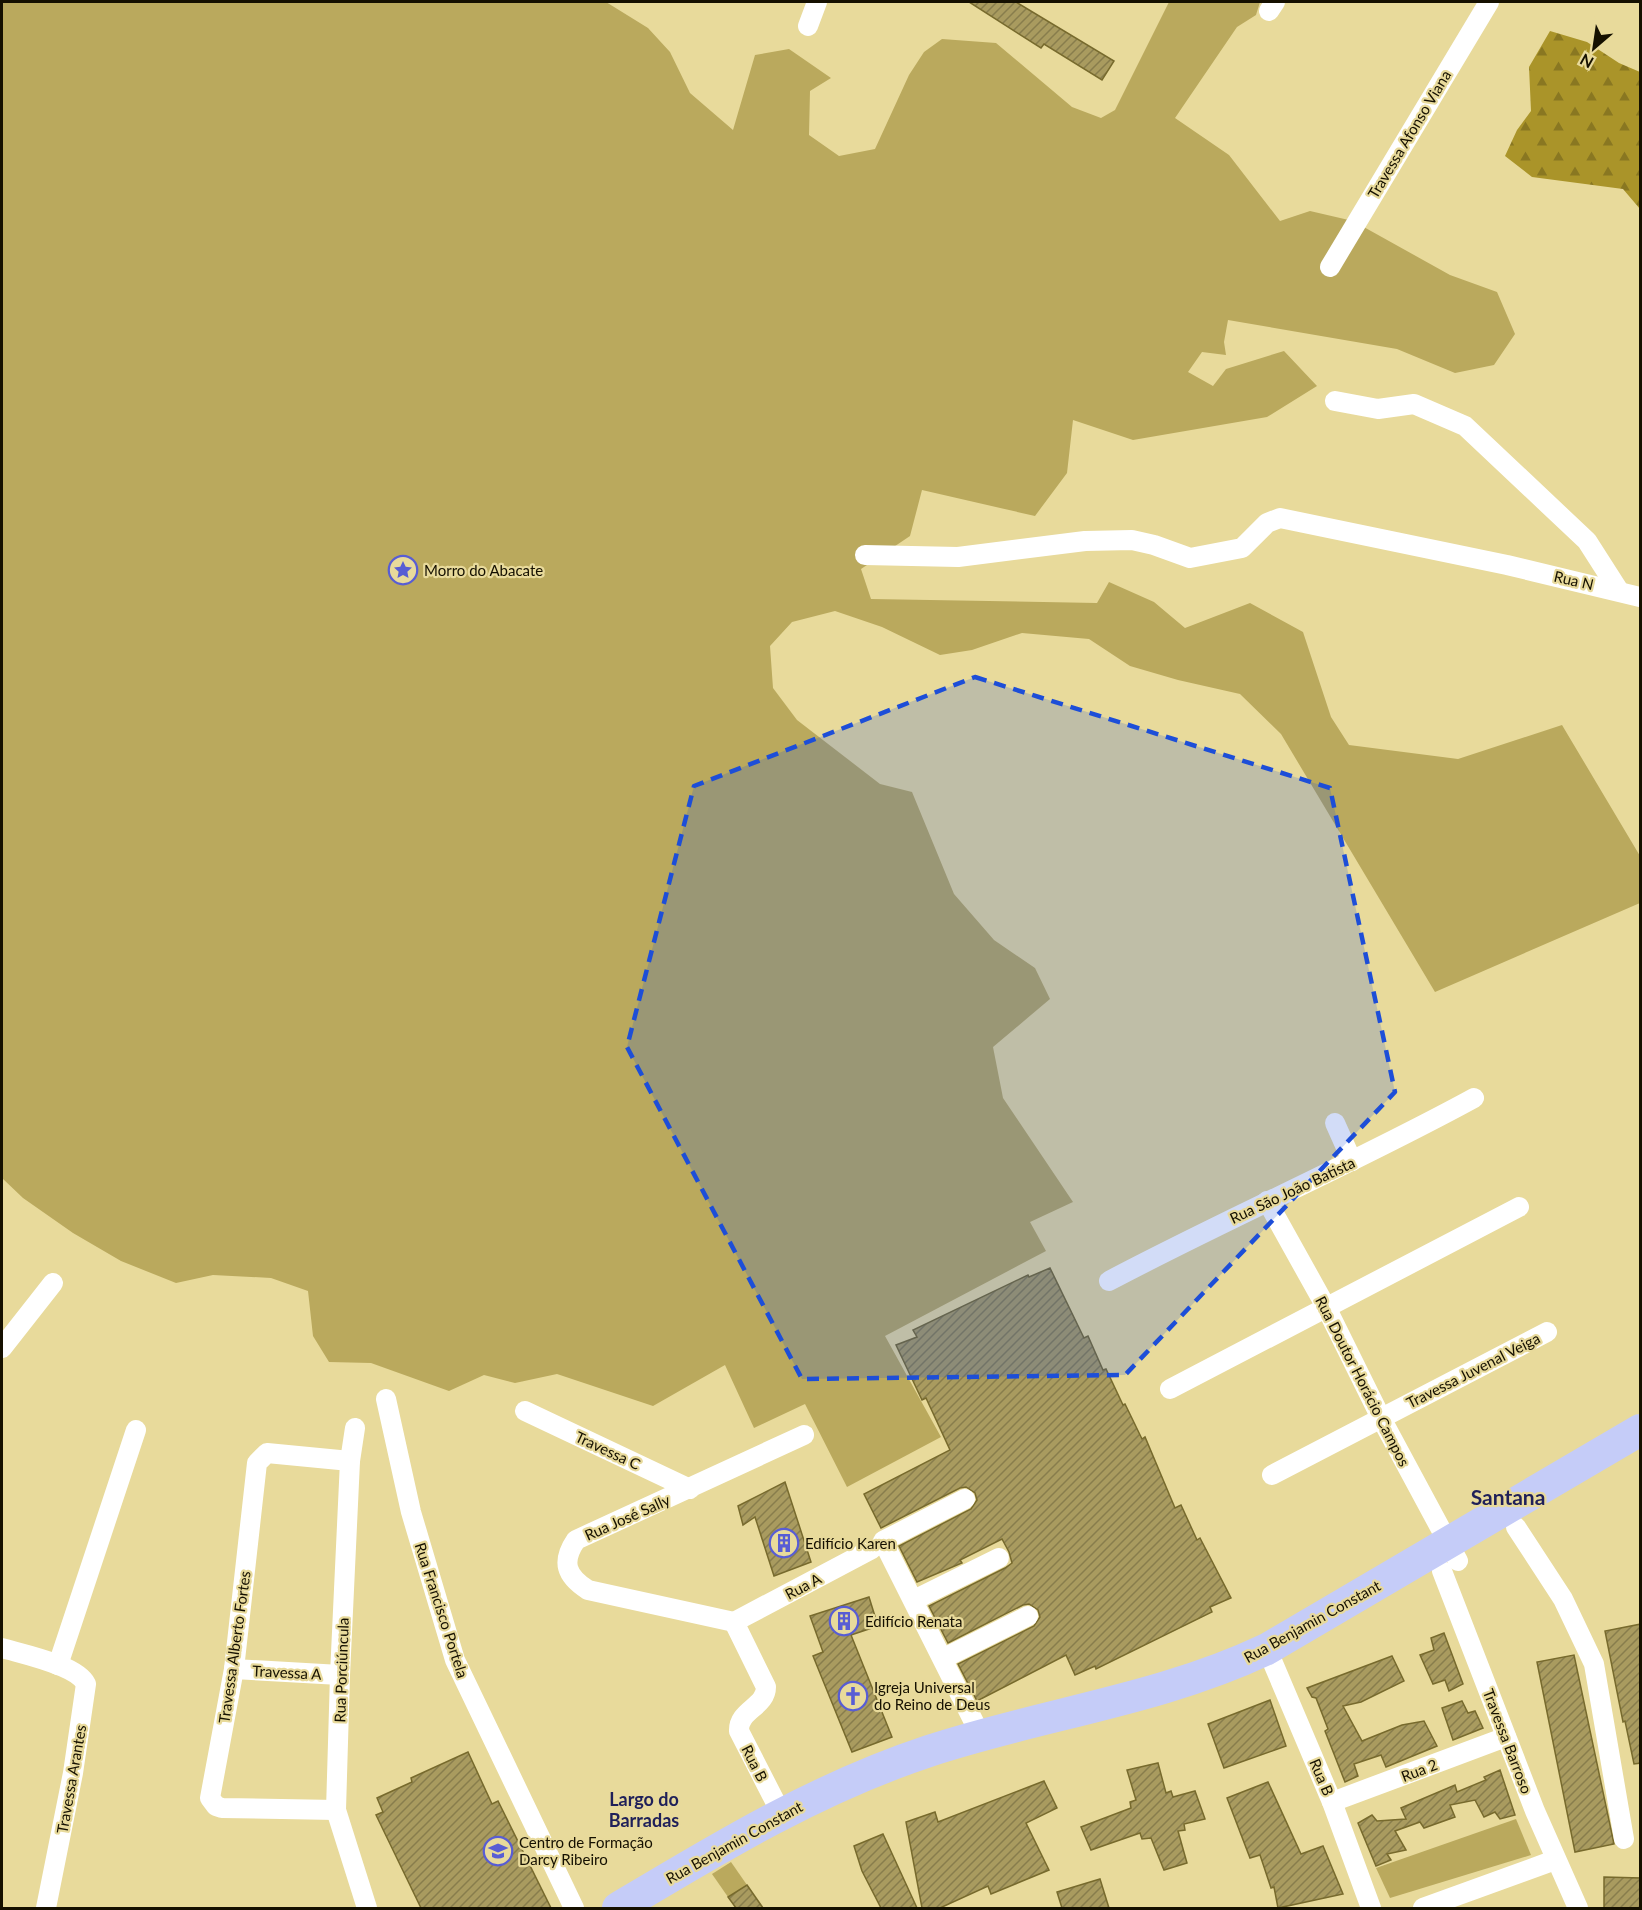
<svg xmlns="http://www.w3.org/2000/svg" width="1642" height="1910" viewBox="0 0 1642 1910" font-family="Lato,sans-serif">
<style>
.green{fill:#baa95d}
.forest{fill:url(#forest-firs)}
.building{fill:url(#building-hatch);stroke:#776a2d;stroke-width:1.5}
.lines{fill:none;stroke-linecap:round;stroke-linejoin:round}
.minor{stroke:#fff;stroke-width:20}
.primary{stroke:#c5ccf8;stroke-width:32}
.marked{fill:#1d4ed8;fill-opacity:0.2;stroke:#1d4ed8;stroke-width:4.5;stroke-dasharray:12 8;stroke-linejoin:round}
.labels{text-anchor:middle;dominant-baseline:central;stroke-width:4.5;stroke-linejoin:round;paint-order:stroke}
.street-label{font-size:15px;fill:#151000;stroke:#e8da9b}
.poi-label{font-size:15px;fill:#151000;stroke:#e8da9b;text-anchor:start}
.quarter-label{font-size:18px;font-weight:bold;fill:#1f2059;stroke:#e8da9b}
.district-label{font-size:21px;font-weight:bold;fill:#1f2059;stroke:#e8da9b}
</style>
<defs>
<pattern id="forest-firs" width="22" height="20" patternUnits="userSpaceOnUse" patternTransform="scale(1.5)"><rect width="22" height="20" fill="#aa9429"/><path d="M5 1l3.5 6h-7zM16 11l3.5 6h-7z" fill="#897721"/></pattern>
<pattern id="building-hatch" width="6" height="6" patternUnits="userSpaceOnUse" patternTransform="scale(1.5)"><rect width="6" height="6" fill="#a99b5f"/><path d="M-1 1l2-2M0 6l6-6M5 7l2-2" fill="none" stroke="#887d4c"/></pattern>
</defs>
<rect width="100%" height="100%" fill="#e8da9b"/>
<g class="green">
<polygon points="2,2 606,2 648,28 670,52 690,93 733,130 755,55 789,49 831,78 810,91 809,135 839,156 875,149 909,75 924,52 942,39 996,43 1072,107 1101,118 1115,110 1169,2 1260,2 1256,15 1237,27 1175,118 1229,155 1280,221 1310,211 1353,221 1450,275 1497,292 1515,334 1494,365 1455,373 1397,349 1228,320 1224,342 1226,355 1202,352 1188,372 1213,386 1226,369 1284,351 1317,386 1267,417 1133,440 1073,420 1067,473 1035,516 922,490 910,536 861,569 871,599 1097,603 1109,582 1154,602 1185,628 1250,603 1303,632 1331,717 1349,745 1458,759 1562,725 1640,856 1640,903 1435,992 1281,734 1240,694 1178,680 1130,666 1089,639 1022,633 972,650 940,655 882,627 835,611 792,622 770,646 773,688 797,720 880,784 912,792 954,894 994,940 1035,968 1050,999 993,1047 1003,1098 1073,1202 1030,1222 1046,1251 885,1336 941,1437 847,1487 805,1404 754,1428 725,1365 653,1406 557,1374 515,1383 484,1375 449,1391 371,1363 329,1362 313,1336 308,1291 271,1278 213,1275 176,1283 121,1261 73,1233 23,1198 2,1178"/>
<polygon points="1516,1819 1531,1855 1390,1898 1376,1868"/>
<polygon points="731,1862 747,1885 728,1897 712,1874"/>
</g>
<polygon class="forest" points="1550,31 1587,42 1619,63 1640,72 1640,209 1623,189 1532,177 1505,156 1517,130 1531,111 1529,67"/>
<g class="building">
<polygon points="969,2 1016,2 1114,61 1102,80 1044,44 1041,48"/>
<polygon points="1050,1268 1084,1338 1088,1336 1103,1370 1106,1369 1123,1405 1125,1404 1142,1439 1145,1437 1175,1508 1181,1505 1197,1540 1200,1538 1231,1598 1210,1607 1212,1612 1096,1669 1095,1666 1075,1675 1066,1655 977,1701 958,1664 1034,1626 1040,1617 1038,1610 1029,1604 1023,1605 948,1643 929,1606 1005,1568 1012,1563 1009,1552 1002,1539 960,1560 962,1563 917,1582 899,1546 971,1509 977,1500 975,1493 966,1487 960,1488 881,1528 864,1494 950,1450 926,1398 922,1400 896,1345 917,1337 913,1330 1028,1275 1029,1277"/>
<polygon points="785,1482 811,1562 774,1576 755,1517 743,1525 738,1506"/>
<polygon points="869,1597 878,1626 851,1635 892,1737 852,1752 813,1656 823,1652 810,1616"/>
<polygon points="1641,1624 1641,1763 1634,1764 1625,1721 1623,1722 1605,1631"/>
<polygon points="1444,1633 1463,1684 1449,1691 1445,1680 1433,1684 1420,1655 1434,1650 1431,1638"/>
<polygon points="1574,1655 1614,1844 1575,1852 1537,1662"/>
<polygon points="1392,1656 1404,1681 1361,1702 1343,1706 1362,1741 1402,1725 1424,1721 1437,1746 1386,1767 1381,1755 1354,1764 1358,1776 1345,1782 1325,1731 1328,1729 1316,1698 1312,1697 1307,1688"/>
<polygon points="1270,1700 1286,1746 1224,1768 1208,1724"/>
<polygon points="1462,1701 1468,1713 1475,1711 1483,1728 1453,1740 1442,1708"/>
<polygon points="468,1752 492,1804 498,1801 551,1908 421,1908 376,1815 383,1812 377,1798 412,1782 411,1778"/>
<polygon points="1158,1763 1166,1793 1171,1791 1173,1797 1195,1791 1205,1819 1184,1824 1185,1830 1178,1831 1187,1863 1164,1870 1151,1838 1142,1839 1140,1833 1091,1850 1081,1827 1131,1808 1130,1802 1136,1800 1127,1770"/>
<polygon points="1500,1770 1515,1815 1500,1819 1495,1812 1484,1817 1475,1800 1450,1805 1455,1817 1424,1828 1420,1822 1395,1831 1406,1850 1387,1854 1391,1860 1376,1866 1358,1823 1372,1815 1377,1821 1406,1819 1401,1808 1455,1785 1457,1792 1486,1780 1484,1777"/>
<polygon points="1044,1781 1057,1808 1026,1823 1049,1870 991,1894 988,1886 940,1908 922,1908 906,1822 935,1812 938,1822"/>
<polygon points="1268,1782 1301,1854 1323,1846 1343,1894 1278,1908 1274,1887 1271,1888 1260,1855 1250,1858 1227,1798"/>
<polygon points="883,1834 917,1908 881,1908 862,1871 854,1846"/>
<polygon points="1604,1877 1641,1878 1641,1908 1604,1908"/>
<polygon points="1100,1879 1109,1908 1062,1908 1057,1892"/>
<polygon points="747,1885 763,1908 736,1908 728,1897"/>
</g>
<g class="lines">
<g class="minor">
<polyline points="1269,11 1275,2"/>
<polyline points="808,26 817,2"/>
<polyline points="1330,267 1489,2"/>
<polyline points="1335,401 1378,409 1414,404 1465,426 1587,541 1619,591"/>
<polyline points="865,555 958,557 1085,541 1132,540 1154,545 1190,558 1242,548 1267,523 1280,518 1507,565 1640,597"/>
<polyline points="1335,1123 1352,1161"/>
<polyline points="1267,1201 1326,1307 1381,1418 1458,1561"/>
<path d="M1109,1281c121,-64 246,-118 365,-183"/>
<polyline points="2,1348 53,1283"/>
<polyline points="1170,1389 1519,1207"/>
<polyline points="386,1399 411,1512 455,1660 574,1908"/>
<polyline points="525,1411 690,1489"/>
<polyline points="355,1428 350,1461 340,1675 336,1810 367,1908"/>
<polyline points="1272,1475 1547,1332"/>
<polyline points="965,1499 883,1541 981,1736"/>
<polyline points="1516,1527 1563,1599 1594,1664 1624,1839"/>
<polyline points="1442,1571 1535,1811 1578,1908"/>
<polyline points="914,1600 999,1558"/>
<path d="M734,1622l-146,-32c-22,-14 -27,-28 -12,-50l228,-105"/>
<path d="M734,1622l32,65c0,20 -28,23 -27,44l42,82"/>
<polyline points="734,1622 872,1549"/>
<path d="M2,1648c20,6 75,17 84,36l-13,89 -27,135"/>
<polyline points="1267,1649 1332,1802 1371,1908"/>
<polyline points="944,1658 1028,1616"/>
<polyline points="58,1665 136,1430"/>
<polyline points="234,1669 340,1675"/>
<polyline points="1332,1802 1506,1737"/>
<polyline points="336,1810 222,1808 216,1806 210,1798 234,1669 257,1463 267,1453 350,1461"/>
<polyline points="1423,1908 1555,1860"/>
</g>
<path class="primary" d="M618,1908c100,-60 199,-120 311,-157 112,-37 231,-51 338,-102l373,-219"/>
</g>
<path class="marked" d="M975,677l355,111 65,304 -270,283 -323,4 -175,-332 67,-261z"/>
<defs>
<g id="sight-ring" transform="scale(1.5)"><circle r="9.5" fill="#e8da9b" stroke="#585dd4" stroke-width="1.5"/><path d="M0-6L1.8-2.2L6-1.7L2.9 1.2L3.7 5.4L0 3.3L-3.7 5.4L-2.9 1.2L-6-1.7L-1.8-2.2Z" fill="#585dd4"/></g>
<g id="building-ring" transform="scale(1.5)"><circle r="9.5" fill="#e8da9b" stroke="#585dd4" stroke-width="1.5"/><path d="M-4-6H4V6H1V3H-1V6H-4ZM-2.5-4.3h1.7v1.8h-1.7ZM.8-4.3h1.7v1.8H.8ZM-2.5-1h1.7V.8h-1.7ZM.8-1h1.7V.8H.8Z" fill="#585dd4"/></g>
<g id="church-ring" transform="scale(1.5)"><circle r="9.5" fill="#e8da9b" stroke="#585dd4" stroke-width="1.5"/><path d="M-1.2-6h2.4v3.5h3.3v2.4h-3.3V6h-2.4V-.1h-3.3v-2.4h3.3Z" fill="#585dd4"/></g>
<g id="university-ring" transform="scale(1.5)"><circle r="9.5" fill="#e8da9b" stroke="#585dd4" stroke-width="1.5"/><path d="M0-5L7-2L0 1L-7-2ZM-4 1L0 2.5L4 1V4Q0 6-4 4Z" fill="#585dd4"/></g>
</defs>
<g fill-rule="evenodd">
<use href="#sight-ring" x="403" y="570"/>
<use href="#building-ring" x="784" y="1543"/>
<use href="#building-ring" x="844" y="1621"/>
<use href="#church-ring" x="853" y="1696"/>
<use href="#university-ring" x="498" y="1851"/>
</g>
<g class="labels">
<g class="street-label">
<text transform="translate(1409 134) rotate(-59)">Travessa Afonso Viana</text>
<text transform="translate(1574 580) rotate(13)">Rua N</text>
<text transform="translate(1292 1190) rotate(-25)">Rua São João Batista</text>
<text transform="translate(1473 1370) rotate(-27)">Travessa Juvenal Veiga</text>
<text transform="translate(1363 1381) rotate(63)">Rua Doutor Horácio Campos</text>
<text transform="translate(608 1450) rotate(25)">Travessa C</text>
<text transform="translate(627 1517) rotate(-24)">Rua José Sally</text>
<text transform="translate(803 1586) rotate(-28)">Rua A</text>
<text transform="translate(442 1610) rotate(72)">Rua Francisco Portela</text>
<text transform="translate(1312 1621) rotate(-29)">Rua Benjamin Constant</text>
<text transform="translate(234 1647) rotate(-82)">Travessa Alberto Fortes</text>
<text transform="translate(341 1670) rotate(-88)">Rua Porciúncula</text>
<text transform="translate(287 1672) rotate(3)">Travessa A</text>
<text transform="translate(1508 1741) rotate(69)">Travessa Barroso</text>
<text transform="translate(755 1763) rotate(63)">Rua B</text>
<text transform="translate(1419 1770) rotate(-21)">Rua 2</text>
<text transform="translate(1322 1777) rotate(67)">Rua B</text>
<text transform="translate(71 1779) rotate(-80)">Travessa Arantes</text>
<text transform="translate(734 1842) rotate(-29)">Rua Benjamin Constant</text>
</g>
<g class="poi-label">
<text x="424" y="570">Morro do Abacate</text>
<text x="805" y="1543">Edifício Karen</text>
<text x="865" y="1621">Edifício Renata</text>
<text x="874" y="1687">Igreja Universal<tspan x="874" dy="17">do Reino de Deus</tspan></text>
<text x="519" y="1842">Centro de Formação<tspan x="519" dy="17">Darcy Ribeiro</tspan></text>
</g>
<g class="quarter-label">
<text x="644" y="1799">Largo do<tspan x="644" dy="21">Barradas</tspan></text>
</g>
<g class="district-label">
<text x="1508" y="1496">Santana</text>
</g>
</g>
<rect width="1642" height="1910" fill="none" stroke="#151000" stroke-width="6"/>
<g transform="translate(1594 48) rotate(209)" stroke="#e8da9b" stroke-width="4.5" paint-order="stroke">
<path d="M0-4.5L10 22L0 15L-10 22Z" fill="#151000"/>
<text y="-9" font-size="16" font-weight="bold" text-anchor="middle" fill="#151000">N</text>
</g>
</svg>
